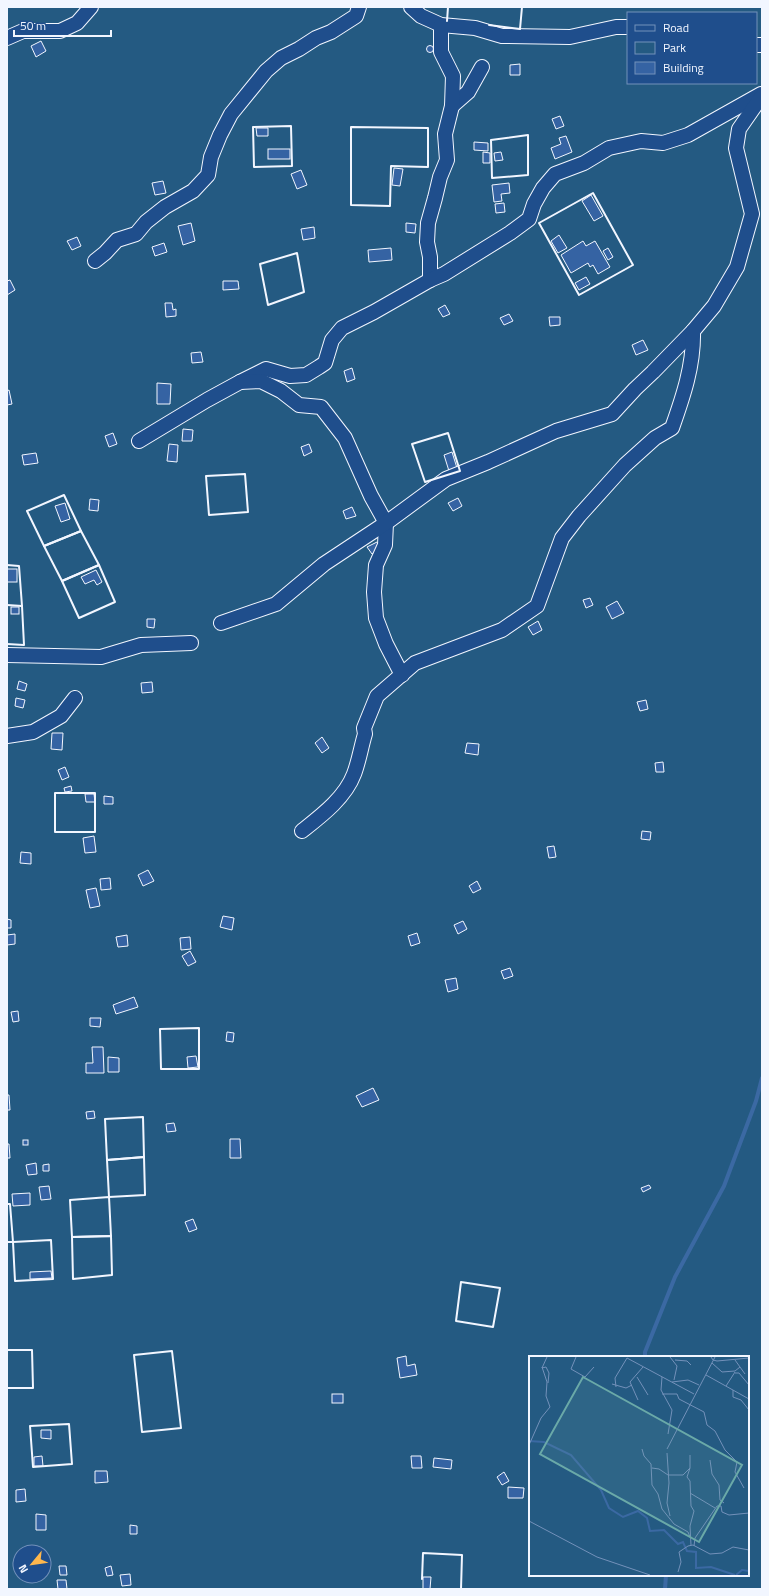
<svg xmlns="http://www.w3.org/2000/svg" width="769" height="1596" viewBox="0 0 769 1596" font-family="'Titillium Web',sans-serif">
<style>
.green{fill:#245a82;stroke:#a8bbd7;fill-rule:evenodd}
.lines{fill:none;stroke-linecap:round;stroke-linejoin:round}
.stream{stroke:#3b69a3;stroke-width:4}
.building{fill:#3563a3;stroke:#f2f6ff}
.minor-casing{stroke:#f2f6ff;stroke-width:16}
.minor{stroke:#1f4e8c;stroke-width:14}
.wall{stroke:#f2f6ff;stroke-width:2}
.inset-river{fill:none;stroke:#3b69a3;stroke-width:2}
.inset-road{fill:none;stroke:#7391ba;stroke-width:1}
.view{fill:#6aa9a8;fill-opacity:0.15;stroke:#6aa9a8;stroke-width:2}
.inset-edge{fill:none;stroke:#f2f6ff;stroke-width:2}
</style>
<rect width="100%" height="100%" fill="#1f4e8c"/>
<path class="green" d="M7,7h755v1582h-755zM628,13h128v70h-128zM530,1357h218v218h-218zM20,1552h24v24h-24z"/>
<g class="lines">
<g class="stream">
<polyline points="645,1357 645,1352 675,1277 724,1186 756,1101 762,1078"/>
<polyline points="665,1589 666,1575"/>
</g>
</g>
<g class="building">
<polygon points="41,41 46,51 36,57 31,46"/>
<circle cx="430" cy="49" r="3.5"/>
<polygon points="520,64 520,75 510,75 510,65"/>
<polygon points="560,116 564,126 556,129 552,119"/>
<polygon points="256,128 268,128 268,136 257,136"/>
<polygon points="566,136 572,152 555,159 551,148 561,144 559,138"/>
<polygon points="474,142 488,143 488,151 474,150"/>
<rect x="268" y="149" width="22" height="10"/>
<polygon points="483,152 490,153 490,163 483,163"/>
<polygon points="501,152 503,160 495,161 494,153"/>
<polygon points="394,168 403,169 400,186 392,185"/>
<polygon points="301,170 307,185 297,189 291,174"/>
<polygon points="163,181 166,193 155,195 152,183"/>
<polygon points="509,183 510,193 501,194 502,201 494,202 492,185"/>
<polygon points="591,195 603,216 594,221 582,201"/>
<polygon points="504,203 505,212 496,213 495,204"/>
<polygon points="191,223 195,241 183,245 178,226"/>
<polygon points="406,223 416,224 415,233 406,232"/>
<polygon points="314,227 315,238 303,240 301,229"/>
<polygon points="559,235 567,248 558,253 551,241"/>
<polygon points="77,237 81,246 72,250 67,241"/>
<polygon points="583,241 586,246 595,241 610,267 598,274 593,265 590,267 588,263 571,273 561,255"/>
<polygon points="164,243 167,252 155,256 152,247"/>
<polygon points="391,248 392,260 369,262 368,250"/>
<polygon points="608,248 613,257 608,260 603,251"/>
<polygon points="586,277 590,284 579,290 575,283"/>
<polygon points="10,280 15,290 7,295 7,281"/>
<polygon points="223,281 238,281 239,289 223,290"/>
<polygon points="165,303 172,303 173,310 176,309 176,316 166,317"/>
<polygon points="445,305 450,314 443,317 438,309"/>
<polygon points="509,314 513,321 504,325 500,318"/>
<polygon points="549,317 560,317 560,325 550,326"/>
<polygon points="643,340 648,350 636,355 632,345"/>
<polygon points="201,352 203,362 192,363 191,353"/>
<polygon points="352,368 355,379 347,382 344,371"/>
<polygon points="157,383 171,384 170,404 157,404"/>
<polygon points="9,390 12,404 7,405 7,391"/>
<polygon points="183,429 193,430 192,441 182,441"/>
<polygon points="113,433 117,444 109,447 105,436"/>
<polygon points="169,444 178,445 177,462 167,461"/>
<polygon points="309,444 312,452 304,456 301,447"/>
<polygon points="452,452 457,468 449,471 444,455"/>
<polygon points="36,453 38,463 24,465 22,455"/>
<polygon points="458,498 462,506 453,511 448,503"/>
<polygon points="90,499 99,500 98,511 89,510"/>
<polygon points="65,503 70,519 61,522 55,506"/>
<polygon points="352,507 356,516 346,519 343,511"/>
<polygon points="377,542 381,548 372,554 367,547"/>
<rect x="7" y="569" width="10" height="13"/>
<polygon points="96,570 102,582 97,585 94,580 85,584 81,577"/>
<polygon points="590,598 593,605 586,608 583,600"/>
<polygon points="617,601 624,613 612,619 606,607"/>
<rect x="11" y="607" width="8" height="7"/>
<polygon points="147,619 155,619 154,628 147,627"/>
<polygon points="538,621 542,630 533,635 528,627"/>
<polygon points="19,681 27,684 25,691 17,689"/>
<polygon points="152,682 153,692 142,693 141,683"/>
<polygon points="16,698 25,700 23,708 15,706"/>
<polygon points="646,700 648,709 640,711 637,702"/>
<polygon points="52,733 63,733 62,750 51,749"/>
<polygon points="322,737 329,748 322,753 315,743"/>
<polygon points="467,743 479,744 478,755 465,753"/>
<polygon points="663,762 664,772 656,772 655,763"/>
<polygon points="65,767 69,777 62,780 58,770"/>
<polygon points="71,786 72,791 65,792 64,788"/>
<polygon points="85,794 94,794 95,802 86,802"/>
<polygon points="104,796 113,797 113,804 104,804"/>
<polygon points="642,831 651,832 650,840 641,839"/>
<polygon points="94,836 96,852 85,853 83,838"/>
<polygon points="554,846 556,857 549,858 547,847"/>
<polygon points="21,852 31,853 31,864 20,863"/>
<polygon points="148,870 154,881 143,886 138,875"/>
<polygon points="110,878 111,889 101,890 100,879"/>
<polygon points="477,881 481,889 473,893 469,886"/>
<polygon points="96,888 100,906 90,908 86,890"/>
<polygon points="223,916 234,918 232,930 220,927"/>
<polygon points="7,919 11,920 11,928 7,928"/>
<polygon points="463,921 467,929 458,934 454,925"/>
<polygon points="417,933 420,943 411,946 408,936"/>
<polygon points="15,934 15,944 7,945 7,935"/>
<polygon points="127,935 128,946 118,947 116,937"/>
<polygon points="190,937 191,949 181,950 180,938"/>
<polygon points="190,951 196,962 188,966 182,956"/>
<polygon points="510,968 513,976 504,979 501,971"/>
<polygon points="456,978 458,989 448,992 445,980"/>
<polygon points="134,997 138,1007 116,1014 113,1005"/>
<polygon points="18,1011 19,1021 13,1022 11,1012"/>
<polygon points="90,1018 101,1018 100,1027 90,1026"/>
<polygon points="227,1032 234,1033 233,1042 226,1041"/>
<polygon points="92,1047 103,1047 104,1073 86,1073 86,1063 93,1063"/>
<polygon points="196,1056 198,1067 188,1068 187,1057"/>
<polygon points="108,1057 119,1058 119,1072 108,1072"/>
<polygon points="373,1088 379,1100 362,1107 356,1096"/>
<polygon points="7,1095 9,1095 10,1110 7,1110"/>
<polygon points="94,1111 95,1118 87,1119 86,1112"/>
<polygon points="174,1123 176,1131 167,1132 166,1124"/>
<polygon points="230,1139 240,1139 241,1158 230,1158"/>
<rect x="23" y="1140" width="5" height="5"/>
<polygon points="7,1144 9,1144 10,1158 7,1158"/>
<polygon points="36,1163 37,1174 28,1175 26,1165"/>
<polygon points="49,1164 49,1171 43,1171 43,1165"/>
<polygon points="649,1185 651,1188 643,1192 641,1188"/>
<polygon points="49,1186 51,1199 41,1200 39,1187"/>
<polygon points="30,1193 30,1205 13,1206 12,1194"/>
<polygon points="193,1219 197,1229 189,1232 185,1222"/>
<polygon points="51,1271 52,1278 30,1279 30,1272"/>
<polygon points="406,1356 407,1366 415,1364 417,1375 400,1378 397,1358"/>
<rect x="332" y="1394" width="11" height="9"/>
<polygon points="41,1430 51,1430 51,1439 41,1438"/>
<polygon points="42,1456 43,1466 34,1466 34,1457"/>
<polygon points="411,1456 421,1456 422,1468 412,1468"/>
<polygon points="434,1458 452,1460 451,1469 433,1467"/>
<polygon points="95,1471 107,1471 108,1482 95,1483"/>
<polygon points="504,1472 509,1481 502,1485 497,1477"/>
<polygon points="508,1487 524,1488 523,1498 508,1498"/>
<polygon points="25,1489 26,1501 16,1502 16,1490"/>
<polygon points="36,1514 46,1515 46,1530 36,1530"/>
<polygon points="130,1525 137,1526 137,1534 130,1534"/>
<polygon points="59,1566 66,1566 67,1575 60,1575"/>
<polygon points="111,1566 113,1575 107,1576 105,1568"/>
<polygon points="130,1574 131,1585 122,1586 120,1575"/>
<polygon points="423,1577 431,1577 430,1589 423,1589"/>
<polygon points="57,1580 66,1580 67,1589 58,1589"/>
</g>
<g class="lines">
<g class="minor-casing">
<g id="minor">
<polyline points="411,7 421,16 441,25 475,28 502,36 570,37 616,27 628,27"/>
<polyline points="7,38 23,31 60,31 77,23 91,7"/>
<polyline points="756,45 762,45"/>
<polyline points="452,106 468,92 482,67"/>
<polyline points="95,261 105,253 117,240 136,234 146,222 165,207 193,191 208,175 211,157 220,135 231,114 266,71 281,58 299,49 316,38 331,32 356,16 359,7"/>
<polyline points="430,280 430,257 427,242 428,223 435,198 440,177 447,160 445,134 452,106 453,76 441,52 441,25"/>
<polyline points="240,382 266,369 290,376 306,375 319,367 325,363 332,340 342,328 374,312 430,280 444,274 510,233 529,219 534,204 543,188 555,174 584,163 609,148 641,141 663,143 688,135 761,94"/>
<polyline points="139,441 207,400 240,382 261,381 281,391 299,405 321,407 345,438 371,496 386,523 385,545 376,565 374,592 376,618 386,644 402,675"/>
<polyline points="221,623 276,604 324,564 386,523 446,479 488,462 556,431 612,414 635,389 653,372 693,331"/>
<polyline points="7,655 101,657 141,645 191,643"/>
<polyline points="7,736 33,732 61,716 75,698"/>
<path d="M302,831c19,-15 43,-33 52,-57 5,-13 7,-27 11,-40l-1,-6 13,-32 38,-33 87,-33 35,-24 25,-68 17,-22 46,-51 30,-27 17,-10c11,-31 22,-63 21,-97l21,-25 23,-39 15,-53 -16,-66 3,-19 23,-33"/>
</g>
</g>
<use href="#minor" class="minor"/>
<g class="wall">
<polyline points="447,21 448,7"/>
<polyline points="489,25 520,29 522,7"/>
<polygon points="291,126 292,166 254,167 253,127"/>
<polygon points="351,127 428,128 428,167 391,166 390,206 351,205"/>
<polygon points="528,135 528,175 492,178 491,140"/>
<polygon points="593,193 633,265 579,295 539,223"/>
<polygon points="297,253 304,292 268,305 260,264"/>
<polygon points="448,433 460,471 425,482 412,444"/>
<polygon points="245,474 248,512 209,515 206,476"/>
<polygon points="64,495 81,531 44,546 27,511"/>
<polygon points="81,531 99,565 62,581 44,546"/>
<polyline points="7,565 19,566 22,606 21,606"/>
<polygon points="99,565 115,602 79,618 62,581"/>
<polyline points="7,605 22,606 24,645 7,644"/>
<rect x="55" y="793" width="40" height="39"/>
<polygon points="199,1028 199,1069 161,1069 160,1029"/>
<polygon points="143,1117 144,1157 107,1160 105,1119"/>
<polygon points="144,1157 145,1195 109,1197 107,1160"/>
<polygon points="109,1197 111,1236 72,1237 70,1200"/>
<polyline points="7,1204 10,1204 13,1242 7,1242"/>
<polygon points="111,1236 112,1275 73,1279 72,1237"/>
<polygon points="51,1240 53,1279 15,1281 13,1242"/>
<polygon points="461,1282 500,1288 493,1327 456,1321"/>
<polyline points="7,1350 32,1350 33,1388 7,1388"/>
<polygon points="172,1351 181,1428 142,1432 134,1355"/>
<polygon points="69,1424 72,1464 33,1467 30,1426"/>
<polyline points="422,1579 423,1553 462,1555 461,1589"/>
</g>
</g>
<g transform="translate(529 1356)">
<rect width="220" height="220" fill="#1f4e8c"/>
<path d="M0,1h220v213h-6l-2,2 8,-1v3l-220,1z" fill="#245a82"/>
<path class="inset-river" d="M0,85l15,1 27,13 30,35 8,18 14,9 15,-6 9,7 3,13 14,-1 14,14 5,-2 4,9 9,1v16l15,-1 24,8M207,219l6,-5 7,1"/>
<path class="inset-road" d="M18,1l-5,11 4,-1 3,6 -1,10M47,1l-5,12 14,8 9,-10M141,1l7,9 -3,14M182,1l2,3 4,1 32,-3M98,2l67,36M146,4l12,1 4,4M206,4l10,14M183,7l10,9 13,-1 5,-4M206,17h4l10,12M177,19l43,24M108,21l11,18M133,21l-1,13 11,20 -4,24M143,26l16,-2 11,5M83,28l14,4 6,-3M197,30l9,-14M87,31l-1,-9 12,-20M204,34v7l8,3 8,10M133,38h15l2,5 25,13 3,13 8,6 10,19 12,12 -2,10 9,16M109,44l-8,-18 13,-15M0,89l12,-27 9,-11 -4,-11 1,-14 -5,-15M113,93l2,7 7,8 1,21 6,9 4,15 12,15 14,8 2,5M138,93l48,-92M138,97l2,30 -2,20 3,13M181,104l2,14 7,11 1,15 4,3M123,112l7,1 9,6h15l7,-7v-13M161,112l-3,9 3,4 1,25 3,5 -4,15 1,19M161,137l25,15M0,165l68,36 53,18M165,190l1,-8 22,-32h4l1,6 7,3 20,-2M149,216l3,-10 -2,-10 9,-6 5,-1 17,9 12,-1 11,-6 16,3"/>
<path class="view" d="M54,21l159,88 -43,77 -159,-88z"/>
<rect width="220" height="220" class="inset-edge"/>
</g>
<rect width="769" height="1596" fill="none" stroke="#f2f6ff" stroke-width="16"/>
<rect x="627" y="12" width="130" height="72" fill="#1f4e8c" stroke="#7391ba"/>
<rect x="635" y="25" width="20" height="6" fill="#1f4e8c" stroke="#7391ba"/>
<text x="663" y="32" font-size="12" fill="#f2f6ff">Road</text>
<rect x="635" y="42" width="20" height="12" fill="#245a82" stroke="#7391ba"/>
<text x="663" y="52" font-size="12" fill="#f2f6ff">Park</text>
<rect x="635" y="62" width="20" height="12" fill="#3563a3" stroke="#7391ba"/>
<text x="663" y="72" font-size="12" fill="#f2f6ff">Building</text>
<g transform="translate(32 1564) rotate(241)"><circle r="19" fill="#1f4e8c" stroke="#7391ba"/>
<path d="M0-3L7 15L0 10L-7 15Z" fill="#ffb74d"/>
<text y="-6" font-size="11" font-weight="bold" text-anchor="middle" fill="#f2f6ff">N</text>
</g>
<path d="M14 30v6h97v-6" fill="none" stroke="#f2f6ff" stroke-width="2"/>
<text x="20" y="30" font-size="12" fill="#f2f6ff" stroke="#1f4e8c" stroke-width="3" paint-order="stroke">50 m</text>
</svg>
